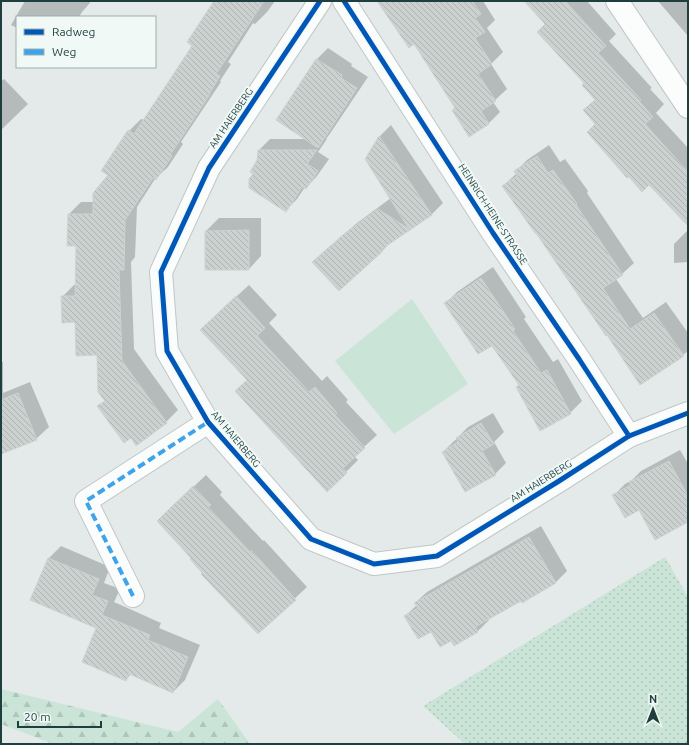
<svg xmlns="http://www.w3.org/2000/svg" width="689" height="745" viewBox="0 0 689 745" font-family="Ubuntu,sans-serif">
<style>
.grass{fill:url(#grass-dots)}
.forest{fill:url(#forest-firs)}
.park{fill:#cbe4d8}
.shadow{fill:#0003}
.building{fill:url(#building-back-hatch);stroke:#ccd3d2}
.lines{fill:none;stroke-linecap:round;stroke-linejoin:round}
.street-casing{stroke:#c0c7c6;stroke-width:24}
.street{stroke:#fbfcfc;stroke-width:22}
.quiet{stroke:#3da4ec;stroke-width:4;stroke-dasharray:8 4;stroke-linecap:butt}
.cycleway-casing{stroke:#f1f9f7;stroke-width:8}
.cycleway{stroke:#0057b8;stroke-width:5}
.labels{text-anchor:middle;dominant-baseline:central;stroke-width:4;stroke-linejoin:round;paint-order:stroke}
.street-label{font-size:10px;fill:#1f3f3e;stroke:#f1f9f7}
</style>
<defs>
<pattern id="grass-dots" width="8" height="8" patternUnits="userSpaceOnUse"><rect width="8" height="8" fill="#cbe4d8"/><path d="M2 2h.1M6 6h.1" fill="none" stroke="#aec5ba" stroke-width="1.8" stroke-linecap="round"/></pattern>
<pattern id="forest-firs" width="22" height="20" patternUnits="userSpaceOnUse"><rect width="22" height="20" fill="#cbe4d8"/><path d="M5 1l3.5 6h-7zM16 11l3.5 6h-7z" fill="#aec5ba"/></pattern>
<pattern id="building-back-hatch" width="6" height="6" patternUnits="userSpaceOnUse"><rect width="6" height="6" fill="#cad1cf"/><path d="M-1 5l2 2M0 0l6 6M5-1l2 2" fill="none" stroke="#adb4b3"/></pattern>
</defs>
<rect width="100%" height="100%" fill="#e3eae9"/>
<polygon class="grass" points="665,557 688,597 688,744 465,744 423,706"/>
<polygon class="forest" points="1,689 178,732 218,699 250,744 53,744 1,724"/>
<polygon class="park" points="412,299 468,384 394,434 335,361"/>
<g class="shadow">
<polygon points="25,1 91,1 89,4 82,12 79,17 17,17 17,28 11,25"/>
<polygon points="215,1 275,1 267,12 255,24 253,23 228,62 231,64 220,81 221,82 181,142 183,144 168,167 155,179 137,207 135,257 131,262 134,349 178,410 166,422 136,444 131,437 99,406 105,400 98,354 76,321 62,297 74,285 76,285 77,244 68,244 69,214 81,202 94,202 109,175 129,131 141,119 144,120 193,45"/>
<polygon points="378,1 464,1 467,5 474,1 483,1 495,20 487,28 503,52 491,64 507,89 493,102 500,112 489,123 469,136 456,107 414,43"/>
<polygon points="535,1 587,1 616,34 609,41 652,88 650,89 664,104 656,113 688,148 688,225 650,183 584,110 596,99 547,24"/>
<polygon points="658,1 688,1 688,36"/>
<polygon points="328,48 352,64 351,66 368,77 329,135 326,139 327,139 318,152 329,159 317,176 306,188 305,187 297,199 286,210 254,173 258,161 259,150 270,139 306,139 277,120 317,59"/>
<polygon points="4,79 28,104 1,130 1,81"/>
<polygon points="391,125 443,203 432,214 393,240 383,250 325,251 357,223 391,198 366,159 380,136"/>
<polygon points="549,145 560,162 565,159 588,191 587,193 634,263 622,274 616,279 643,318 666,302 688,333 688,351 683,355 641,384 536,232 503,186 517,173 516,171 527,160"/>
<polygon points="219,218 261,218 261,256 249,269 206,231"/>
<polygon points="688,230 688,262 674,263 674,244"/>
<polygon points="493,267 526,317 524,319 553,362 558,359 582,401 570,413 519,385 492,344 446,303 457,292"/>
<polygon points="249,285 277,315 269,323 322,381 327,376 348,400 346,402 377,435 354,456 358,460 346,472 248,380 213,318"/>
<polygon points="1,362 3,362 3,393 30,382 49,427 36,439 1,453"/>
<polygon points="493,413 504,432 494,442 506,463 495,474 443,452 454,441 457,439 457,438 468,427"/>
<polygon points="680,450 687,462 688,461 688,521 639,509 614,495 625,484 632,480 641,471"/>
<polygon points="206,475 222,492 220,495 263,541 264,540 307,587 258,633 192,558 170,509"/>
<polygon points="541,526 567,571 555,583 488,619 489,620 477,632 451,639 431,631 405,616 417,605 415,603 427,592"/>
<polygon points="61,546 110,567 104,583 120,589 114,602 161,623 159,628 200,645 185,680 173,692 131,674 126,680 98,628 32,599 49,558"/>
</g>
<g class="building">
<polygon points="214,1 264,1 216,74 220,76 209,94 210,94 170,155 172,156 156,180 153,178 125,220 124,270 119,270 122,361 167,423 136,446 131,438 124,443 97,406 105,401 98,392 97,355 76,356 75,322 62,323 61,296 75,296 76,246 67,246 68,214 93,214 93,193 108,175 101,171 128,130 134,134 192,46 187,42"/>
<polygon points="377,1 472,1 481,14 475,18 485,32 475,38 492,64 478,74 496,101 481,111 489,124 469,137 452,110 455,108 414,44 409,48"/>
<polygon points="524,1 565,1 606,46 598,53 641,100 639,101 653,117 645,124 688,172 688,226 649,185 642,192 629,177 627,178 587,132 595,124 583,110 595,100 582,85 584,83 537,32 545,24"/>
<polygon points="316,59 342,75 341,78 357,88 318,148 276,120"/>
<polygon points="379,136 432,215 382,249 383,251 339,291 312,262 344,234 378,209 409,229 365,159"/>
<polygon points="258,150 317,150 307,164 318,171 306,189 302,187 286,212 249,188 249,179 253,174 250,172 257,160"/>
<polygon points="537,156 548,173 553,170 577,204 576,205 623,275 603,288 630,329 654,313 684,356 640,385 607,335 606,336 536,233 535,233 502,186 517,176 514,171"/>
<polygon points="249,230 249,270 205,270 205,231"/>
<polygon points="481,278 515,329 513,331 541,373 547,370 571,414 540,431 516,387 519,385 492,346 478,354 444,303"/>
<polygon points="236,296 265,328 257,336 309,392 315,387 337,413 335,415 365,448 343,468 347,473 327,492 235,391 247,380 200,330"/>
<polygon points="18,393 37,440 1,454 1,400"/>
<polygon points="481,423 494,444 482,451 496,475 465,492 442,452 458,442 456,438"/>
<polygon points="669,461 688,496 688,522 655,540 639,510 625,518 612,495 631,485 629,482"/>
<polygon points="193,486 211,505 208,507 250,552 252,551 296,600 258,634 201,574 202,573 190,559 191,558 157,521"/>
<polygon points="529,537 556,583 522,603 521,601 475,627 478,632 454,646 451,641 440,647 431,632 418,639 404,616 418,608 414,603"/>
<polygon points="48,558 99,579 92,595 108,601 102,615 150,635 148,640 188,657 173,693 129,674 126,681 82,662 96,628 30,600"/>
</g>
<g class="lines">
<g class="street-casing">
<g id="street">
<polyline points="320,1 209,168 161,272 167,351 208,422 311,539 374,564 437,556 559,481 629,436 688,413"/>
<polyline points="344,1 493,233 579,359 629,436"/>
<polyline points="617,1 688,107"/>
<polyline points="133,596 86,501 208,422"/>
</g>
</g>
<use href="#street" class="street"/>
<polyline class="quiet" points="133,596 86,501 208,422"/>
<g class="cycleway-casing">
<g id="cycleway">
<polyline points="320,1 209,168 161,272 167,351 208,422 311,539 374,564 437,556 559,481 629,436 688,413"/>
<polyline points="344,1 493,233 579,359 629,436"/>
</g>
</g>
<use href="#cycleway" class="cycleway"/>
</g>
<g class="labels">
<g class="street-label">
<text transform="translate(231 118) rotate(-56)">AM HAIERBERG</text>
<text transform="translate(493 214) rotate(57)">HEINRICH-HEINE-STRASSE</text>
<text transform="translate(236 439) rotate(50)">AM HAIERBERG</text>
<text transform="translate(541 481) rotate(-32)">AM HAIERBERG</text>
</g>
</g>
<rect width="689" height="745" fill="none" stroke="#1f3f3e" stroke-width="4"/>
<rect x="16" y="16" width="140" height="52" fill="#f1f9f7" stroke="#9dafad"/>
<rect x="24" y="29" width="20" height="6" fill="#0057b8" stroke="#9dafad"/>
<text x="52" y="36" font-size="12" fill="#1f3f3e">Radweg</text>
<rect x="24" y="49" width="20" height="6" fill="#3da4ec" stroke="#9dafad"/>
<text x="52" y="56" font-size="12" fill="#1f3f3e">Weg</text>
<g transform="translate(653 709)" stroke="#f1f9f7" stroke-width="3" paint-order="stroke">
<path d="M0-3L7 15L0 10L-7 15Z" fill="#1f3f3e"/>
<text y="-6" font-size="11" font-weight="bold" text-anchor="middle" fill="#1f3f3e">N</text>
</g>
<path d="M18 721v6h83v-6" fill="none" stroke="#1f3f3e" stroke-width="2"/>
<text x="24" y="721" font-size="12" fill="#1f3f3e" stroke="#f1f9f7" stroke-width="3" paint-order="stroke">20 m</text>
</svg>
